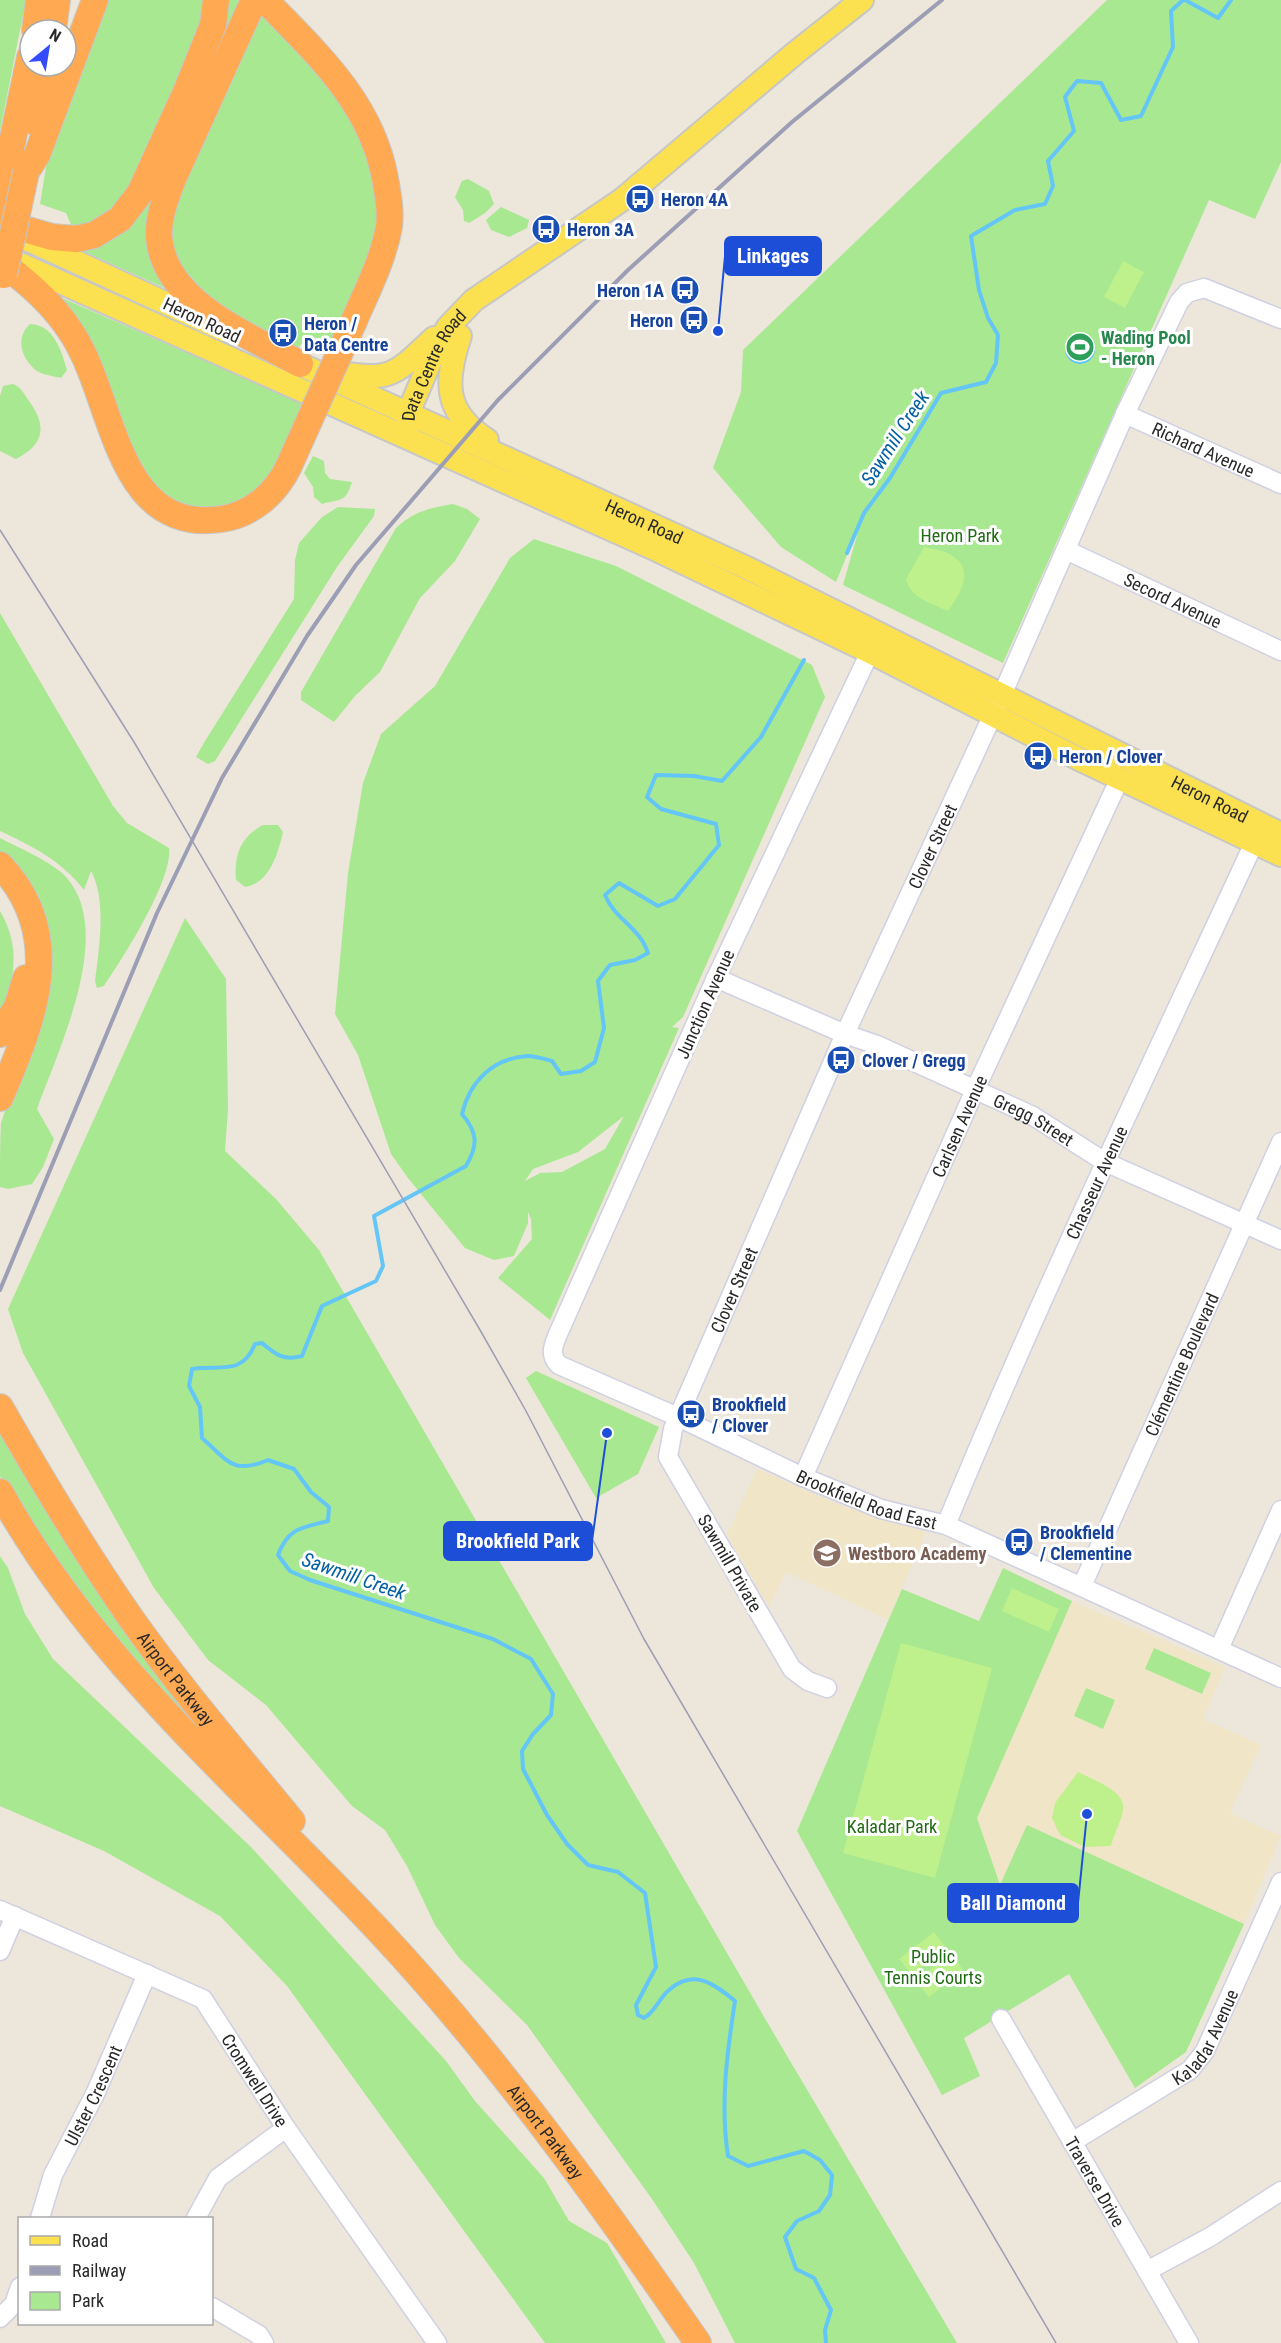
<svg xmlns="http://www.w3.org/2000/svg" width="1281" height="2343" viewBox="0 0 1281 2343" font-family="'Roboto Condensed',sans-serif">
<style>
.education{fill:#f0e6c7}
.green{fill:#a8e891;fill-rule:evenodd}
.pitch{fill:#bef08c}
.water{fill:#64c5f7}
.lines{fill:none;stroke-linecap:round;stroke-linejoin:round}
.stream{stroke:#64c5f7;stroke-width:4}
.minor-casing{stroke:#cfd1e3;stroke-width:21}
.major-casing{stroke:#c7c7c7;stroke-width:26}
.highway-casing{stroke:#c7c7c7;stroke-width:28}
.minor{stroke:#fff;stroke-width:18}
.major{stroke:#fbe050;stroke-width:22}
.highway{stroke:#ffaa52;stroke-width:26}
.tram{stroke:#9c9eb5;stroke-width:1.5}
.rail{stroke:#9c9eb5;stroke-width:4}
.highway-bridge-casing{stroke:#c7c7c7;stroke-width:28;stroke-linecap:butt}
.highway-bridge{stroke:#ffaa52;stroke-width:26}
.labels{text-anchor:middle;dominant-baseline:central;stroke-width:6;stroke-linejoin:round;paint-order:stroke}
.transit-label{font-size:18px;font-weight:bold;fill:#164399;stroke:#fff;text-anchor:start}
.street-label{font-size:18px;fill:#292929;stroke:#fff}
.leisure-label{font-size:18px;font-weight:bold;fill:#27864d;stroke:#fff;text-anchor:start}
.park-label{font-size:18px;fill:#206b14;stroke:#fff}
.education-label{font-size:18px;font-weight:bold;fill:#785e54;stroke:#fff;text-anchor:start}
.water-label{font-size:20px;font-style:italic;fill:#0360a3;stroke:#fff}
.leader{fill:none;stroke:#1d4ed8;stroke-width:2}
.callout-dot{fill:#1d4ed8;stroke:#fff;stroke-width:2}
.callout{fill:#1d4ed8;stroke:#1d4ed8;stroke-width:2}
.callout-label{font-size:20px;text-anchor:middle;font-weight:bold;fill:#fff}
</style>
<rect width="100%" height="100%" fill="#ede6da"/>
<g class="education">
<polygon points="757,1469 840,1505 926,1532 888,1620 786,1572 769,1607 727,1535"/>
<polygon points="1072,1601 1225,1667 1203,1719 1261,1745 1230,1813 1281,1836 1244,1924 1027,1826 1000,1886 977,1818"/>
</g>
<g class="green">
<polygon points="0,0 26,0 0,131"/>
<polygon points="103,0 208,0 209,2 131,195 96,227 72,227 66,213 40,204 48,155"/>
<polygon points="222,0 244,0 163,188 167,289 74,247 121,227"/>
<polygon points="1107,0 1281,0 1281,162 1255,219 1209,200 1003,663 843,585 861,521 836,582 781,547 713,468 741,392 743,350"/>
<polygon points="256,5 363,125 382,203 375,244 327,351 303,341 299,348 202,301 168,250 174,193"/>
<polygon points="468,179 489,191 494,204 485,213 469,223 464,221 463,210 455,197 462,181"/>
<polygon points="501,207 529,220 527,228 509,237 491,230 486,220"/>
<path d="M62,298l240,105c-12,28 -22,60 -42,84 -20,24 -63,26 -91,14 -8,-4 -15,-12 -22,-18l-70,-160z"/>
<path d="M30,324c24,1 31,26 37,46l-6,8c-7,-2 -18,-3 -24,-7 -16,-12 -22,-34 -7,-47z"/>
<path d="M13,384c9,4 11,10 16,17 18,25 16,43 -13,58l-16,-8v-55l3,-10z"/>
<path d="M313,456l11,5 1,12 5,6 22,3c-7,22 -11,16 -30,22l-8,-7 -1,-10 -9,-14z"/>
<path d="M453,504l14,5 13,10 -25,42 -35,37 -40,74 -25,24 -21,26 -33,-22v-8l95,-164c18,-17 34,-20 57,-24z"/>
<polygon points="338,507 375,509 374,516 337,567 215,761 208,764 196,757 205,741 294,599 295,560 299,543 322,517"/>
<path d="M534,539l82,27 196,99 13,32 -142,320 -11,10 7,1 -129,292 -52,-42 34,-39 -1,-20 -3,-7v11l-14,33 -20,4 -29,-12 -57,-70 -17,-24 -33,-99 -23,-41 13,-141 15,-90 18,-49 54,-48 75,-128zM624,1116l-19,33 -43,23 -22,1 -15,8 8,-12 45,-17z"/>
<path d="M0,613l113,193 14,17 42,25c4,32 -46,110 -65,138l-7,2 -2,-7c4,-32 12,-81 -4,-110l-7,19c-22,-29 -52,-44 -84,-59z"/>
<path d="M263,825h15l5,7c-5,21 -13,51 -38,55l-9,-7c-2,-25 4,-43 27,-55z"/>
<path d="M0,838c19,10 53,24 67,40 48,56 -9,172 -30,231l17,30 -11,28 -11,17 -24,5 -8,-2c0,-19 0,-46 1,-64 26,-81 74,-130 33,-217 -10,-21 -18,-38 -34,-54z"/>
<path d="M0,911c21,36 15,69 0,106z"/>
<polygon points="185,918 226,979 228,1109 225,1151 276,1199 319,1250 767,2022 957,2343 735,2343 694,2263 652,2199 527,2025 459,1958 435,1925 407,1866 385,1830 352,1806 266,1705 208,1660 154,1588 23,1353 8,1309"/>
<polygon points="536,1371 659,1427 638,1474 596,1498 526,1378"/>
<polygon points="0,1433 60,1530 211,1743 109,1641 14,1505 0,1476"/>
<polygon points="0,1556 8,1568 25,1614 53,1659 251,1847 446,2061 475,2101 544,2178 569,2221 607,2243 666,2343 545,2343 287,1986 220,1916 104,1851 0,1806"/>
<polygon points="1003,1568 1072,1601 977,1818 1000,1885 1027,1825 1244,1924 1186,2052 1135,2088 1069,1974 964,2038 980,2076 942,2095 797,1831 902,1589 979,1621"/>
<polygon points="1154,1648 1211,1673 1202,1694 1145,1669"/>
<polygon points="1086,1688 1115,1700 1103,1729 1074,1716"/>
</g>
<g class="pitch">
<polygon points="1123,261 1144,272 1125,308 1104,297"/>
<path d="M924,547c8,2 20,3 27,8 25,14 9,40 -3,56 -17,-8 -37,-12 -42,-32z"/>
<polygon points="1012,1588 1059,1609 1049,1632 1002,1611"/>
<polygon points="901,1643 992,1668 935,1878 843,1853"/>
<path d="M1078,1772c13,7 49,19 45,38 -2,12 -9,24 -12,36l-26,1 -25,-12 -8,-17 3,-15z"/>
<polygon points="934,1932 946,1948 912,1975 899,1959"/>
<polygon points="951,1953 963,1970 929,1997 916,1981"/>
</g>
<circle class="water" cx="1080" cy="349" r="15"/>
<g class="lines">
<g class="stream">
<polyline points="1185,0 1218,18 1231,0"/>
<polyline points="847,553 864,513 890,478 941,393 986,382 996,363 998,335 988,318 979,290 971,236 1015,210 1045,204 1053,186 1048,161 1074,131 1065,97 1077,81 1101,83 1121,120 1141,116 1173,47 1171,11 1183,0"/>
<path d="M804,660l-43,77 -39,44 -28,-5 -38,-1 -9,22 14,12 55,15 3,21 -44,54 -17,7 -39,-23 -14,12c10,25 34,31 43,58l-13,7 -25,5 -12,16 6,47 -9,34 -14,9 -20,3 -9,-13c-7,-2 -17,-5 -24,-5 -35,2 -58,25 -66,58 15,18 17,30 4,52l-92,50 9,50 -7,15 -54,25 -20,50c-18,5 -26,-1 -40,-13l-7,1c-13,33 -37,20 -63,25l-3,17 11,21 2,31c26,23 31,37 66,22l26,9 17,23 18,15 -1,14c-27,7 -40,7 -50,34l12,16 20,9 183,59 38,20 22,35 -2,21 -18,19 -11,17 1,18 24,46 20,29 21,21 30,7 27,21 11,74 -20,38 2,10 6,3c12,-7 15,-20 25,-28 25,-22 45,-6 66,11 -8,52 -15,103 -7,155l20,10 56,-15 16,9 12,15 -2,20 -11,16 -22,10 -12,16 11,32 18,9 17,32 -6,20 1,13"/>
</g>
<g class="minor-casing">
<g id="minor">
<path id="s1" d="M1125,414l156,70"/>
<path id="s2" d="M1066,550l215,101"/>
<path id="s3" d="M870,652l-154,326 -158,356c-5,12 -9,21 1,31l119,52 125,60 78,32 65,16 335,153"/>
<path id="s4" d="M716,978l129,56 32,11 156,71 72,46 176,78"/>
<path id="s5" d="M803,1477l172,-387 145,-312"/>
<path id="s6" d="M946,1525c95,-231 203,-456 308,-682"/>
<path id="s7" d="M1082,1586l199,-444"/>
<polyline points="1219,1649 1281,1510"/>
<path id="s8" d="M827,1688l-19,-7 -16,-12 -124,-212 5,-28 172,-395 157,-339 123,-281 54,-112 8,-9 17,-5 77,31"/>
<path id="s9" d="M0,1910l203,89 83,129 151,215"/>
<polyline points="0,1951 15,1916"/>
<path id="s10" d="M1001,2019l188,324"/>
<path id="s11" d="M1072,2142l118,-72 15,-19 76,-169"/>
<path id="s12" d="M40,2218l13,-43 43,-83 51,-118"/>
<polyline points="196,2218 218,2178 286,2128"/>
<polyline points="1147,2271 1210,2237 1281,2191"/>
<polyline points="212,2307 259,2335 264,2343"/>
<polyline points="0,2318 14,2304 20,2287"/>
</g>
</g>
<g class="major-casing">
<g id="major">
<polyline points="22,237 224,330"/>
<polyline points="0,255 657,550 870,652 1079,759 1281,855"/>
<path d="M460,336c-15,45 -17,76 27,104"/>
<path id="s13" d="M284,357l463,211 534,266"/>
<path d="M337,372c55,11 59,1 97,-34"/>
<path id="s14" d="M407,427l1,-14 28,-65 12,-21 26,-27 149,-101 171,-145 68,-54"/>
</g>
</g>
<g class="highway-casing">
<g id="highway">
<path d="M254,0l-81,179c-7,18 -15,38 -14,58 5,66 90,98 141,127"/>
<path d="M265,0c51,53 106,102 120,178 3,17 6,32 4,49 -6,33 -22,64 -35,94"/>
<polyline points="35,30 39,0"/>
<polyline points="53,30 57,0"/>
<polyline points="35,122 46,66"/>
<polyline points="26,172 37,155 95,0"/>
<polyline points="0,200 30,57"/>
<polyline points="0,222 52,237 76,239 94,235 120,219 140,193 186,92 213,25 216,0"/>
<path d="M0,261c28,22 54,43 73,74 42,65 42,200 149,184 30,-5 53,-25 66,-51"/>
<path d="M0,865c68,71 33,156 0,233"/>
<polyline points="0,1034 17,1007 26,978"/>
<path id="s15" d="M0,1407c41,72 83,142 130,210 50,71 107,137 162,204"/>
<path id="s16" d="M0,1492c95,172 247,298 379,439 119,127 221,270 319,412"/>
</g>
</g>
<use href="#minor" class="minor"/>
<use href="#major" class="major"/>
<use href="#highway" class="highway"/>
<polyline class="tram" points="0,530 134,742 480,1330 526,1411 644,1639 1056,2343"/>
<polyline class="rail" points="0,1290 157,913 222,778 307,636 356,565 498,400 628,270 792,122 942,0"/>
<g class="highway-bridge-casing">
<g id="highway-bridge">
<polyline points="4,275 26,172"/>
<polyline points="288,468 354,321"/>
</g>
</g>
<use href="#highway-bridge" class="highway-bridge"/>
</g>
<defs>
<g id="bus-disc" transform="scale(1.5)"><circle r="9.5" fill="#1a4fb4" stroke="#fff"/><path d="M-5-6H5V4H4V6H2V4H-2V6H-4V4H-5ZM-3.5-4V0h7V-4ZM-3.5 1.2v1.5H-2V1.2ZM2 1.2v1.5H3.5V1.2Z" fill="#fff"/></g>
<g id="stadium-disc" transform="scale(1.5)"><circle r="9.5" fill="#2e9e5b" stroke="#fff"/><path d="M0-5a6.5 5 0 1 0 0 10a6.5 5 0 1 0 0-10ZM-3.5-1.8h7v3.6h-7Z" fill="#fff"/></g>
<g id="school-disc" transform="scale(1.5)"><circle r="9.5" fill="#8d6e63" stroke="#fff"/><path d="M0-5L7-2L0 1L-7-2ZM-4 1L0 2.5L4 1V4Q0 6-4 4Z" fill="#fff"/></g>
</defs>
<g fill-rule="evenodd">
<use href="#bus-disc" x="640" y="199"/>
<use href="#bus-disc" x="546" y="229"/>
<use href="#bus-disc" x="685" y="290"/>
<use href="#bus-disc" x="694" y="320"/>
<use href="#bus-disc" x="283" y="333"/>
<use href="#stadium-disc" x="1080" y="347"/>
<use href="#bus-disc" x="1038" y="756"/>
<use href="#bus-disc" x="841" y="1060"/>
<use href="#bus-disc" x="691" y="1414"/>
<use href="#bus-disc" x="1019" y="1542"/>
<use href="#school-disc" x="827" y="1553"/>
</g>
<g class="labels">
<g class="transit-label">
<text x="661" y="199">Heron 4A</text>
<text x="567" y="229">Heron 3A</text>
<text x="664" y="290" text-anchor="end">Heron 1A</text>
<text x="673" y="320" text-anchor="end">Heron</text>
<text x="304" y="323">Heron /<tspan x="304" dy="21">Data Centre</tspan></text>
<text x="1059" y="756">Heron / Clover</text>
<text x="862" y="1060">Clover / Gregg</text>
<text x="712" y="1404">Brookfield<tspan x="712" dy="21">/ Clover</tspan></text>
<text x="1040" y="1532">Brookfield<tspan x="1040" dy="21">/ Clementine</tspan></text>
</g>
<g class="street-label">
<text transform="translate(202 320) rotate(25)">Heron Road</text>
<text stroke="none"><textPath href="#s14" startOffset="68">Data Centre Road</textPath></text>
<text stroke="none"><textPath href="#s1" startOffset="86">Richard Avenue</textPath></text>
<text stroke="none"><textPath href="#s13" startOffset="396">Heron Road</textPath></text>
<text stroke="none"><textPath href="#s2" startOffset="118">Secord Avenue</textPath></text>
<text stroke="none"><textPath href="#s13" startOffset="1026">Heron Road</textPath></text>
<text stroke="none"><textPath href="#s8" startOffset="952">Clover Street</textPath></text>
<text transform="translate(705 1004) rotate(-66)">Junction Avenue</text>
<text stroke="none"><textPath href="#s4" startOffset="348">Gregg Street</textPath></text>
<text stroke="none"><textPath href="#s5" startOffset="384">Carlsen Avenue</textPath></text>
<text stroke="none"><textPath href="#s6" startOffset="374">Chasseur Avenue</textPath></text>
<text stroke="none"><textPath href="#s8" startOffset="466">Clover Street</textPath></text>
<text stroke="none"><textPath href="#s7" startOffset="243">Clémentine Boulevard</textPath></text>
<text stroke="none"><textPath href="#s3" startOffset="1120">Brookfield Road East</textPath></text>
<text transform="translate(730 1563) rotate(60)">Sawmill Private</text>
<text stroke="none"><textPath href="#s15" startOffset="324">Airport Parkway</textPath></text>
<text stroke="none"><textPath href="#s11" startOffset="174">Kaladar Avenue</textPath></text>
<text stroke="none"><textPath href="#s9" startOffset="318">Cromwell Drive</textPath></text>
<text stroke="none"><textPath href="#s12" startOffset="134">Ulster Crescent</textPath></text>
<text stroke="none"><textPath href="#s16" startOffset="843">Airport Parkway</textPath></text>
<text stroke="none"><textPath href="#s10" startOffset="188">Traverse Drive</textPath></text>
</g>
<g class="leisure-label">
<text x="1101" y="337">Wading Pool<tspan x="1101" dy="21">- Heron</tspan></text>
</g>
<g class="park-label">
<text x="960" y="535">Heron Park</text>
<text x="892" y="1826">Kaladar Park</text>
<text x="933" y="1956">Public<tspan x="933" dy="21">Tennis Courts</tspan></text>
</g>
<g class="education-label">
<text x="848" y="1553">Westboro Academy</text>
</g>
<g class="water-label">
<text transform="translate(895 438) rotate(-57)">Sawmill Creek</text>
<text transform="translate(354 1576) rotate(19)">Sawmill Creek</text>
</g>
</g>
<path class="leader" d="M718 331L725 256M607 1433L592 1541M1087 1814L1078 1903"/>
<g class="callout-dot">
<circle cx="718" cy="331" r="6"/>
<circle cx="607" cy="1433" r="6"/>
<circle cx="1087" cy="1814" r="6"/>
</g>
<g class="callout">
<rect x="725" y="237" width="96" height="38" rx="6"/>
<rect x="444" y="1522" width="148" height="38" rx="6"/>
<rect x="948" y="1884" width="130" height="38" rx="6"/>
</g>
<g class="callout-label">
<text x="773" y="263">Linkages</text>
<text x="518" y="1548">Brookfield Park</text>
<text x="1013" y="1910">Ball Diamond</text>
</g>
<rect x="18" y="2217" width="195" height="108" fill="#ffffff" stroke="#a9a9a9" stroke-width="1.5"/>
<rect x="30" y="2236" width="30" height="9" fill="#fbe050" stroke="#a9a9a9" stroke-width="1.5"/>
<text x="72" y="2247" font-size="18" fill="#292929">Road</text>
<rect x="30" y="2266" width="30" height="9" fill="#9c9eb5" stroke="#a9a9a9" stroke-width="1.5"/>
<text x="72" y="2277" font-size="18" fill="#292929">Railway</text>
<rect x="30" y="2292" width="30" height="18" fill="#a8e891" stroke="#a9a9a9" stroke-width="1.5"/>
<text x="72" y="2307" font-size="18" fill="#292929">Park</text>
<g transform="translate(48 48) rotate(30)"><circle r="28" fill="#ffffff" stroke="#a9a9a9" stroke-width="1.5"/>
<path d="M0-4.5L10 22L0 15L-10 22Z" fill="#344bff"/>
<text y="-9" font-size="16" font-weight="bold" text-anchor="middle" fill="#292929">N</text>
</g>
</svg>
